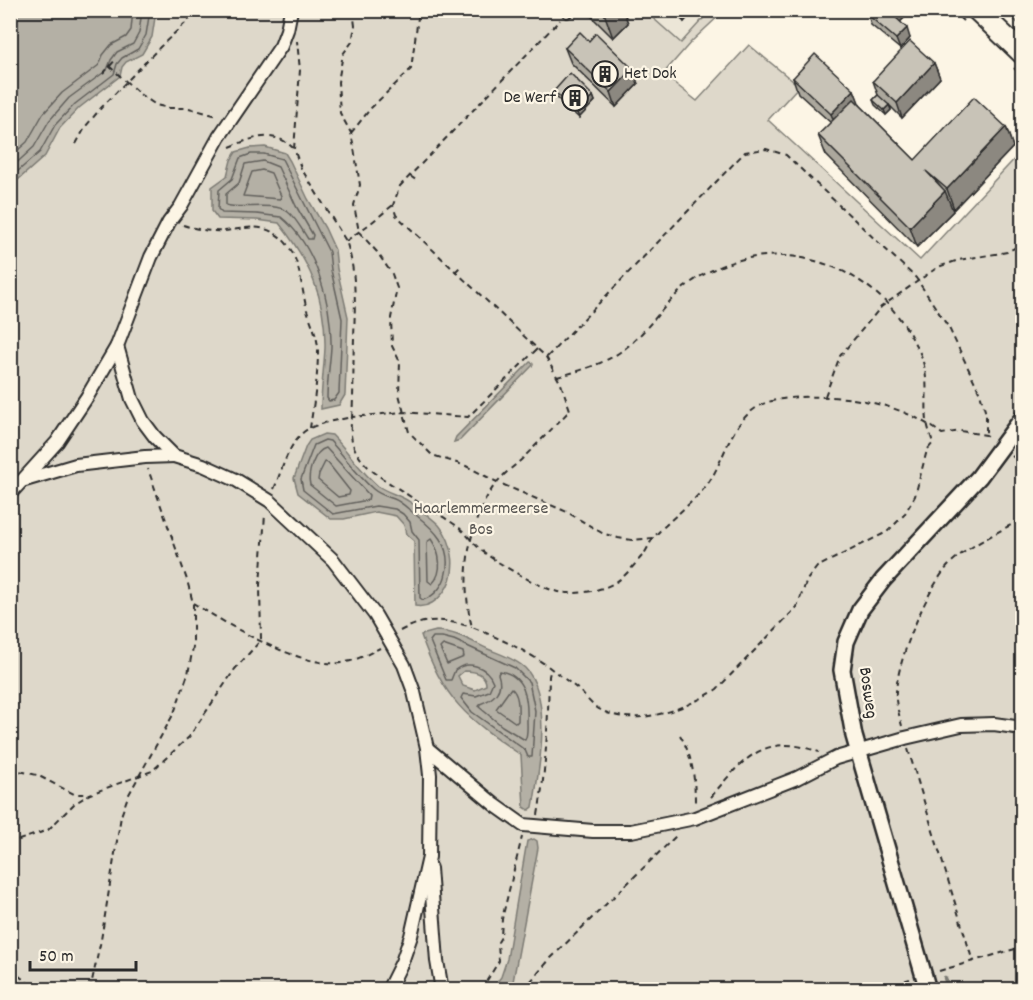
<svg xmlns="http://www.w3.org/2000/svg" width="1033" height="1000" viewBox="0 0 1033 1000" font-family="Dekko,sans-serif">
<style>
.built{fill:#ece6d7}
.green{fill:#ded8ca;stroke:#84827a;stroke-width:1.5}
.water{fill:#b4b0a5;stroke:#7d7b74;stroke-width:1.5;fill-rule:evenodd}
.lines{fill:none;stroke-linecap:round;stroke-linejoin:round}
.shore{stroke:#62605c;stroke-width:1.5}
.stream{stroke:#7d7b74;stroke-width:4.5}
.service-casing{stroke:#2b2b2b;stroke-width:12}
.pedestrian-casing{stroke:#2b2b2b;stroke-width:16}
.minor-casing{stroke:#2b2b2b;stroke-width:20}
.tertiary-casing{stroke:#2b2b2b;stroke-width:24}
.path{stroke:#2b2b2b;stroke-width:2;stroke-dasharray:6 4.5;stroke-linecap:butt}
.service{stroke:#fcf5e5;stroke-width:8}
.pedestrian{stroke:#fcf5e5;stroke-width:12}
.minor{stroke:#fcf5e5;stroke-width:15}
.tertiary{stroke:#fcf5e5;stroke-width:20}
.wall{fill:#aca89d;stroke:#2b2b2b;stroke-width:1.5}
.shaded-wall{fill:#8c8880;stroke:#2b2b2b;stroke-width:1.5}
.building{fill:#c8c3b7;stroke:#2b2b2b;stroke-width:1.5}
.labels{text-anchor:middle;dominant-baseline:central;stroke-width:4.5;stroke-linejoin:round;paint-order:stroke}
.poi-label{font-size:18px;fill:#2b2b2b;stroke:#fcf5e5;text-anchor:start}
.park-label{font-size:18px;fill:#585653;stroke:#fcf5e5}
.street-label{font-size:18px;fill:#2b2b2b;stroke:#fcf5e5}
</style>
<rect width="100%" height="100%" fill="#fcf5e5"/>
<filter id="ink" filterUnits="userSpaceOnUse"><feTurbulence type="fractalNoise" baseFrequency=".0167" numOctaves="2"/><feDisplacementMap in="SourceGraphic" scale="12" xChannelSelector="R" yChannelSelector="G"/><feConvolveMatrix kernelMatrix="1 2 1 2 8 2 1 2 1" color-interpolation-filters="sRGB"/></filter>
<g filter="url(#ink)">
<polygon class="built" points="580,10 711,11 650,82"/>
<g class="green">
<polygon points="11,11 645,11 681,43 710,11 724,11 691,42 663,74 697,101 749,45 799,86 768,120 920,260 1022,151 1022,989 11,989"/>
<polygon points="1005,11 1022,11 1022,27"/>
</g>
<g class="water">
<polygon points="11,10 156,11 152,37 142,54 126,62 122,67 120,76 79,108 60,128 45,156 11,186"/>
<path d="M265,147l20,6 5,8 18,38 17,29 10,22 2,19 11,48 -3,78 -6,10 -18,4c0,-21 3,-41 4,-61 1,-51 -16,-87 -46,-125l-22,-3 -39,-1 -6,-8v-24l15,-11 4,-16 5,-8 14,-4z"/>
<polygon points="530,362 533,363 533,365 460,440 454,442 456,437"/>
<path d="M324,434l8,1c16,16 28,36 46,51 10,7 22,9 32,16 9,7 21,15 29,23 16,19 19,49 4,68 -7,9 -17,15 -28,13l-1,-65 -8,-7 -2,-9 -8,-9 -20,-4 -32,7h-13l-33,-26 -4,-15 12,-32 4,-6z"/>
<path d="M436,631c19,0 35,10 52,18 12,5 28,10 37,19 28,28 14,103 8,139l-4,3 -5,-3 -3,-52c-54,-36 -79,-57 -100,-120zM464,671c11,0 22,2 22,14l-11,5 -12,-4 -5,-10z"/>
<polygon points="534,839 537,841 538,848 512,987 511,989 492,989 501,977 507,959 527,841"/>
</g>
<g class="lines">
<g class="shore">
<path d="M251,154h13l18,5 47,93 2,18 11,49 -3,74 -5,7 -5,1 -2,-3c0,-17 3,-34 4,-51 1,-43 -15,-102 -50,-130l-24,-3 -35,-1 -4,-4 1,-19 13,-11 8,-21z"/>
<polyline points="10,157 27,142 43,114 62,93 99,65 103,55 111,45 126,37 131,30 133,10"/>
<path d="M263,161l15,6 18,39 17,29 -1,4h-4c-6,-9 -12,-21 -20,-27 -15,-11 -46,-2 -62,-7v-11l13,-11 6,-19z"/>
<polyline points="10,169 34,147 49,121 69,98 107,70 111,60 117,52 133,44 139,33 142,10"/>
<polygon points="262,170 271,173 281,196 280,199 243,196 252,172"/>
<polyline points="10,178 40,152 55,125 75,104 114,74 117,64 122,58 138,49 146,35 150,10"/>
<path d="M325,440l5,1c15,16 27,34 43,48 7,6 13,7 21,10 8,3 15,11 22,16 19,15 36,31 30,58 -2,12 -11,23 -23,27l-3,-2 -1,-58 -7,-9 -2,-9 -7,-8 -8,-5 -19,-3 -43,8 -30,-24 -2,-11 13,-34z"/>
<path d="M326,448l43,47 -1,5 -32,6 -26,-21c-3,-11 4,-34 16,-37z"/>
<polygon points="325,462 328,463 350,491 349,495 338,497 318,480 319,474"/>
<path d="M431,539c9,13 13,33 1,45l-4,-3 -1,-39z"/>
<path d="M442,637l12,3 61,28 14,14 6,29 -3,46h-4l-3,-7 -53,-38 -11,-14 2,-4 13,2 13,-5 4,-9c-6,-16 -25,-22 -38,-12l-4,10h-5l-16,-39 3,-4z"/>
<polygon points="443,645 463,652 464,657 447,664 440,648"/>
<path d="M500,671c25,4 28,28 27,50 0,6 1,13 -2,19l-23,-14 -23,-19 1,-3c14,-5 24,-14 18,-30z"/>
<path d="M511,688c9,7 7,22 7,33l-2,2 -20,-14z"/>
</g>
<polyline class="stream" points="945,978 949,990"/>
<g class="service-casing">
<polyline id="service" points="567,13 570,10"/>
</g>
<g class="pedestrian-casing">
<g id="pedestrian">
<polyline points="117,346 132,399 143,421 155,437 174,456 203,465 236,480 270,501 333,560 375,615 404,665 414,692 427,748 430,775 429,857 411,936 402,962 388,990"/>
<polyline points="25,480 76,465 145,457 174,456"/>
<polyline points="10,494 57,442 87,397 117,346 151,257 169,222 181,206 219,137 281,46 287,30 291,10"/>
<polyline points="427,748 495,805 523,825 593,831 631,831 695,818 797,778 836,758 905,738 961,725 994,724 1022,728"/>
<polyline points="430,868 437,961 442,990"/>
</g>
</g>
<g class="minor-casing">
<polyline id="minor" points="928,990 854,736 842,670 846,642 860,610 883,580 979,477 1022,419"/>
</g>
<g class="tertiary-casing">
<polyline id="tertiary" points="977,10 1022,53"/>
</g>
<g class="path">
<polyline points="353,10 355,26 352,42 343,54 338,82 340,113 351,133 354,148 360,185 354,205 359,232 377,252 392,274 397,288 391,318 392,346 400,362 399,394 409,432 432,455 466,466 497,482 567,512 602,533 618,538 632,540 654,538"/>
<polyline points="952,10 963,21"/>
<polyline points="109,66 141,95 156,105 169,108 189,108 217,116"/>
<polyline points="1014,68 1022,76"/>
<polyline points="103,74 116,59"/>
<polyline points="351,133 371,108 411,69 419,10"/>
<polyline points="76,144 86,126 101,108 160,47 199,10"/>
<path d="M230,147c22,-9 44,-18 63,1"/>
<polyline points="410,176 416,180"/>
<path d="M183,225c13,4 27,7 41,6 12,-1 29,-6 41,-2 36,12 34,51 42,81 4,12 11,27 11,40 0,26 -4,52 -8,78"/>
<polyline points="346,241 371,223 393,205"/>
<polyline points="455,272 462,265"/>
<path d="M537,349l-69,68 -65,-5 -51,5c-9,44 30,60 59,80 15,11 32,19 46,29 9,7 15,16 23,23 13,12 62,40 79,43 17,3 43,-1 57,-10 10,-6 18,-17 26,-26 5,-5 7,-13 12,-19 16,-18 37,-32 52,-51 19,-24 23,-65 55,-81 18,-10 64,-9 85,-7 36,5 67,14 96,36l18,-3 26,4 3,2"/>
<polyline points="547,357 745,152 766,149 786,155 916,278 949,328 980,393 986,414 986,435"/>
<path d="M557,377c25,-7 51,-14 71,-31 21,-17 36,-42 57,-59 76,-60 187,-30 229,55 3,6 8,13 9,20 6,20 2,40 4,59 1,8 4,15 6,22l-6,7 -12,46 -11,19 -17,17 -70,35 -10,13 -10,27 -80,82c-30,20 -84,40 -118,20 -8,-4 -14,-13 -20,-19 -10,-8 -20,-15 -30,-23 -24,-17 -50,-29 -77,-40 -12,-46 -5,-107 25,-145 7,-8 16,-15 24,-22 17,-17 33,-33 49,-50l-9,-26 -15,-27 -150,-142 -3,-10 7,-19 160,-166"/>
<polyline points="825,396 840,356 881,307 938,267 959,260 1007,252 1022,244"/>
<polyline points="1012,456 1022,463"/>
<path d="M274,489c8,-19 16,-52 36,-61 13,-6 28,-8 42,-11 2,-27 1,-53 2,-79 1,-33 3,-66 -8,-97l-45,-73 -7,-19 6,-79 -3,-29"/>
<path d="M193,603c35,22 107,65 148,60 14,-2 27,-9 39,-15"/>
<path d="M400,631c27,-14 43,-12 72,-4"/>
<path d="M902,726c-2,-8 -5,-18 -6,-26 -3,-32 31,-112 53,-135 14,-16 53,-35 73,-46"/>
<path d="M680,735c13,22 15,44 15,69"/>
<polyline points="908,749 973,962"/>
<polyline points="10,769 37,775 74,794 90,794"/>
<path d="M711,797c32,-39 55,-65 108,-45"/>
<path d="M538,815c8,-46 10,-92 11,-139l2,-8"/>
<polyline points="10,847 19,840 48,830 74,804 90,794 152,771 189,737 235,669 261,640 260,585 265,514"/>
<polyline points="10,969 37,990"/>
<polyline points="939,971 1022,947"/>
<polyline points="90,990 101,940 121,816 128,796 174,713 188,674 193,647 193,603 187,580 148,469"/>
<polyline points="481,990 499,961 498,942 501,937 502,919 522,837"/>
<polyline points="523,990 551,958 677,835"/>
<polyline points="875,990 910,979"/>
</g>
<use href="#service" class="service"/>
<use href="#pedestrian" class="pedestrian"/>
<use href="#minor" class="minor"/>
<use href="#tertiary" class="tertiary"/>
</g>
<g class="wall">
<polygon points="586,10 623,10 628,23 613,38 587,12"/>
<polygon points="671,10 694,10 684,22"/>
<polygon points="868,15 904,18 900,22 910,38 900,49 871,25"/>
<polygon points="565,48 638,84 616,107 571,63"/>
<polygon points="934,63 940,78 902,118 890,106 891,110 886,115 875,105 873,100 878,95 873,81"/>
<polygon points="793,78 854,90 859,104 915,160 1006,127 1013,147 954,209 951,207 953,211 917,247 826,155 818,135 831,123 798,93"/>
<polygon points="554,91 593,96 595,101 579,118 555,96"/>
</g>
<g class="shaded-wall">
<polygon points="603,10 623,10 628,23 613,38"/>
<polygon points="679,10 694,10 684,22"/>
<polygon points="898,10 901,10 904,18 897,25 893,15"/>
<polygon points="907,28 910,38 900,49 896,39"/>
<polygon points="934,63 940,78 902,118 897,103"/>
<polygon points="633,69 638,84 616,107 611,92"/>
<polygon points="854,90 860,105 837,129 831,114"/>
<polygon points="593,96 595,101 579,118 577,113"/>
<polygon points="889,105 891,110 886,115 884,110"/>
<polygon points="1006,127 1013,147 954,209 947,189"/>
<polygon points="945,191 953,211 917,247 910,227"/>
</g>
<g class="building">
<polygon points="872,10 898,10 893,15 907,28 896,39 868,15"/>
<polygon points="580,32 589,41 596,33 633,69 611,92 565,48"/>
<polygon points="910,41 934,63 897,103 873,81"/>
<polygon points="815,54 854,90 831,114 793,78"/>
<polygon points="570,73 593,96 577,113 554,91"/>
<polygon points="878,95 889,105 884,110 873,100"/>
<polygon points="974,97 1006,127 947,189 926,171 945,191 910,227 818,135 854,99 915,160"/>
</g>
</g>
<defs>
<g id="building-ring" transform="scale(1.35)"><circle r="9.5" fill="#fcf5e5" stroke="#2b2b2b" stroke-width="1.5"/><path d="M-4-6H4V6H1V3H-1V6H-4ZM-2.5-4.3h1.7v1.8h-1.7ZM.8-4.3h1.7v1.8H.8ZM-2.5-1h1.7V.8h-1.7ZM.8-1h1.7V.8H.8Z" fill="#2b2b2b"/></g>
</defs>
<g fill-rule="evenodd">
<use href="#building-ring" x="605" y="74"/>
<use href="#building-ring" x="575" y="98"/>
</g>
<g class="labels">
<g class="poi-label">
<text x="624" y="74">Het Dok</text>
<text x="556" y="98" text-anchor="end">De Werf</text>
</g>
<g class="park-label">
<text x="481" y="509">Haarlemmermeerse<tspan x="481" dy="21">Bos</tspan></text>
</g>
<g class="street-label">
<text transform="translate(867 693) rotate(82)">Bosweg</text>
</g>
</g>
<rect width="1033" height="1000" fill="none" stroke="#fcf5e5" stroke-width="36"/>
<rect x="18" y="18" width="997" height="964" fill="none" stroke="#2b2b2b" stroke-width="2" filter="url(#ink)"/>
<path d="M30 961v9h106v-9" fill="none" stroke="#2b2b2b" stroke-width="3"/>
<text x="39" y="961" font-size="18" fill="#2b2b2b" stroke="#fcf5e5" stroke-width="4.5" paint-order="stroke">50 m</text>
</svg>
